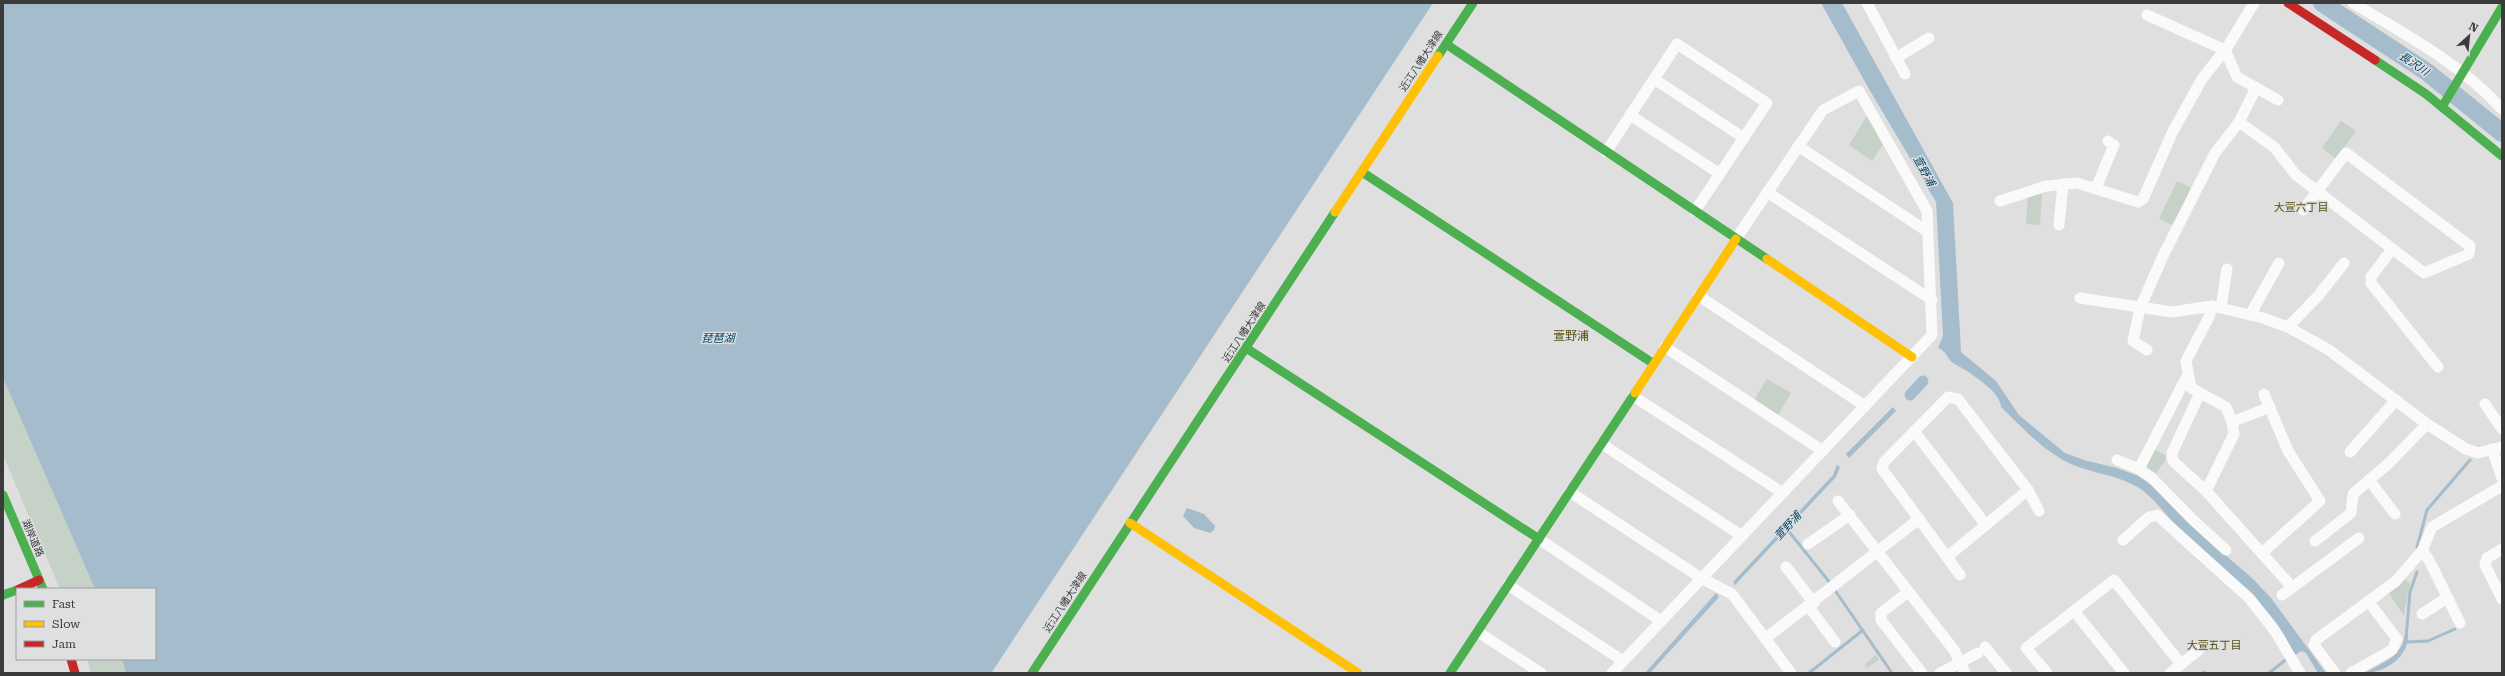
<svg xmlns="http://www.w3.org/2000/svg" width="2505" height="676" viewBox="0 0 2505 676" font-family="'Roboto Serif','Noto Sans JP',serif">
<style>
.green{fill:#c6d1c7}
.water{fill:#a4bccb}
.lines{fill:none;stroke-linecap:round;stroke-linejoin:round}
.stream{stroke:#a4bccb;stroke-width:3}
.canal{stroke:#a4bccb;stroke-width:11}
.river{stroke:#a4bccb;stroke-width:18}
.street{stroke:#fafafa;stroke-width:11}
.fast{stroke:#4caf50;stroke-width:9}
.slow{stroke:#ffc107;stroke-width:9}
.jam{stroke:#c62828;stroke-width:9}
.labels{text-anchor:middle;dominant-baseline:central;stroke-width:3;stroke-linejoin:round;paint-order:stroke}
.street-label{font-size:10px;fill:#3b3b3c;stroke:#dedfe1}
.water-label{font-size:11px;font-style:italic;fill:#004663;stroke:#dedfe1}
.neighbourhood-label{font-size:11px;fill:#585214;stroke:#dedfe1}
.quarter-label{font-size:12px;fill:#585214;stroke:#dedfe1}
</style>
<rect width="100%" height="100%" fill="#dfdfe0"/>
<g class="green">
<polygon points="1867,116 1884,143 1872,161 1849,145"/>
<polygon points="2341,121 2356,131 2336,159 2322,148"/>
<polygon points="2177,181 2192,188 2174,226 2159,219"/>
<polygon points="2038,193 2042,194 2040,225 2026,224 2028,195"/>
<polygon points="3,378 87,571 95,589 60,589 3,455"/>
<polygon points="1767,379 1791,393 1778,415 1754,400"/>
<polygon points="2153,449 2165,455 2165,461 2154,476 2144,470"/>
<polygon points="2404,578 2410,584 2404,616 2388,592"/>
<polygon points="1876,655 1879,660 1867,668 1865,664"/>
<polygon points="87,659 122,659 126,673 91,673"/>
</g>
<g class="water">
<polygon points="3,3 1433,3 992,672 994,673 126,673 122,659 155,659 155,589 95,589 3,378"/>
<path d="M1821,3h21l111,200 8,149 35,29 23,34 46,38 19,7 33,8 21,8 12,8 54,53 48,41 19,20 55,75h-8l-12,-20 -5,-2 -7,5c-19,-53 -69,-79 -107,-117 -15,-16 -27,-35 -45,-49 -21,-15 -50,-16 -73,-27 -27,-13 -47,-36 -68,-56 0,-16 -35,-37 -48,-44 -6,-4 -6,-12 -15,-15l5,-12 -7,-134 -67,-113z"/>
<polygon points="1921,380 1925,383 1912,396 1909,393"/>
<polygon points="1893,407 1896,411 1849,458 1846,454"/>
<polygon points="1837,465 1840,467 1836,477 1735,585 1733,582 1833,475"/>
<polygon points="1187,508 1204,514 1215,526 1214,530 1210,533 1194,528 1183,516"/>
<polygon points="1716,593 1719,597 1650,673 1645,673"/>
<path d="M2405,634h3c1,23 -23,39 -44,39 18,-10 38,-16 41,-39z"/>
</g>
<g class="lines">
<g class="stream">
<polyline points="1786,528 1831,584"/>
<polyline points="2417,547 2427,510 2470,460"/>
<polyline points="1834,589 1892,673"/>
<polyline points="2406,638 2410,592 2417,572"/>
<polyline points="2406,642 2428,641 2455,629"/>
<polyline points="1809,673 1863,630"/>
<polyline points="2202,673 2204,672"/>
<polyline points="2269,673 2288,658"/>
</g>
<polyline class="canal" points="1910,395 1923,381"/>
<polyline class="river" points="2322,3 2427,72 2502,133"/>
<g class="street">
<polyline points="1867,3 1905,74"/>
<path d="M2353,3c52,31 108,61 149,106"/>
<polyline points="2147,15 2225,50 2237,77 2278,100"/>
<polyline points="1896,58 1929,38"/>
<polyline points="1654,79 1744,138"/>
<polyline points="1630,115 1720,174"/>
<polyline points="2239,122 2274,147 2296,175 2424,273 2469,254 2470,246 2346,153 2303,210"/>
<polyline points="1798,146 1928,232"/>
<polyline points="1606,152 1677,44 1767,103 1695,211"/>
<polyline points="2096,188 2114,145 2108,141"/>
<polyline points="1767,192 1932,300"/>
<polyline points="2000,201 2046,186 2077,183 2138,202 2143,199 2173,131 2202,79 2228,46 2254,3"/>
<polyline points="2059,225 2063,184"/>
<polyline points="2392,249 2371,277 2371,283 2438,367"/>
<polyline points="1699,296 1865,406"/>
<polyline points="2080,298 2172,312 2212,306 2263,318 2288,327 2329,350 2427,424 2466,449 2478,453 2502,447"/>
<polyline points="2221,308 2227,269"/>
<polyline points="2250,315 2279,263"/>
<polyline points="2288,327 2318,296 2344,263"/>
<polyline points="1665,347 1823,451"/>
<polyline points="2147,350 2133,341 2140,308 2163,256 2215,153 2239,122 2256,88"/>
<polyline points="2188,374 2139,469 2151,477 2192,519 2226,550"/>
<polyline points="2200,393 2172,453 2173,461 2206,491 2292,587"/>
<polyline points="1633,396 1783,493"/>
<polyline points="2485,404 2502,429"/>
<polyline points="2232,422 2270,407"/>
<polyline points="1914,431 1986,525"/>
<polyline points="1602,444 1742,536"/>
<polyline points="2492,449 2502,478"/>
<polyline points="2350,452 2396,400"/>
<polyline points="2117,460 2139,469"/>
<polyline points="2369,480 2395,514"/>
<polyline points="2206,491 2234,434 2232,422 2226,407 2191,388 2186,361 2209,317 2212,306"/>
<polyline points="1570,492 1701,578 1732,594 1791,673"/>
<polyline points="1838,501 1954,650 1965,673"/>
<polyline points="1919,519 1960,575"/>
<polyline points="1539,539 1661,621"/>
<polyline points="2123,540 2149,517 2157,515 2249,598 2275,631 2300,673"/>
<polyline points="2315,541 2351,513 2353,494 2389,463 2427,424"/>
<polyline points="1808,544 1850,515"/>
<polyline points="2502,549 2487,558 2485,565 2502,599"/>
<polyline points="2422,551 2429,560 2460,623"/>
<polyline points="2262,553 2320,501 2288,451 2264,394"/>
<polyline points="1947,557 2028,490"/>
<polyline points="1786,567 1814,603"/>
<polyline points="1508,585 1623,661"/>
<polyline points="1908,592 1881,613 1881,620 1922,673"/>
<polyline points="2282,595 2359,538"/>
<polyline points="1809,607 1835,642"/>
<polyline points="2074,611 2124,673"/>
<polyline points="2422,614 2447,598"/>
<polyline points="1478,632 1541,673"/>
<polyline points="1766,638 1919,519 1882,469 1884,462 1948,397 1958,399 2028,490 2039,511"/>
<polyline points="1985,647 2006,673"/>
<polyline points="1612,673 1932,335 1927,211 1859,91 1823,110 1736,239"/>
<polyline points="1940,673 1978,653"/>
<polyline points="2047,673 2026,648 2114,580 2181,664"/>
<polyline points="2170,673 2200,649"/>
<polyline points="2335,673 2314,645 2316,640 2396,581 2422,551 2432,527 2502,486"/>
<polyline points="2351,673 2392,650 2397,639 2368,601"/>
</g>
<g class="fast">
<polyline points="1446,44 1767,259"/>
<polyline points="1438,56 1473,3"/>
<polyline points="2375,60 2426,94 2502,156"/>
<polyline points="2442,107 2502,7"/>
<polyline points="1362,172 1654,364"/>
<polyline points="1246,348 1539,539"/>
<polyline points="3,495 43,589"/>
<polyline points="3,595 17,590"/>
<polyline points="1032,673 1335,212"/>
<polyline points="1450,673 1635,393"/>
</g>
<g class="slow">
<polyline points="1335,212 1438,56"/>
<polyline points="1767,259 1912,357"/>
<polyline points="1635,393 1736,239"/>
<polyline points="1130,523 1358,673"/>
</g>
<g class="jam">
<polyline points="2288,3 2375,60"/>
<polyline points="19,589 39,580"/>
<polyline points="71,659 75,673"/>
</g>
</g>
<g class="labels">
<g class="street-label">
<text transform="translate(1421 61) rotate(-57)">近江八幡大津線</text>
<text transform="translate(1244 332) rotate(-57)">近江八幡大津線</text>
<text transform="translate(33 538) rotate(67)">湖岸道路</text>
<text transform="translate(1065 602) rotate(-57)">近江八幡大津線</text>
</g>
<g class="water-label">
<text transform="translate(2414 64) rotate(34)">長沢川</text>
<text transform="translate(1924 171) rotate(61)">萱野浦</text>
<text x="718" y="338">琵琶湖</text>
<text transform="translate(1788 526) rotate(-47)">萱野浦</text>
</g>
<g class="neighbourhood-label">
<text x="2301" y="207">大萱六丁目</text>
<text x="2214" y="645">大萱五丁目</text>
</g>
<g class="quarter-label">
<text x="1571" y="336">萱野浦</text>
</g>
</g>
<rect width="2505" height="676" fill="none" stroke="#3b3b3c" stroke-width="8"/>
<rect x="16" y="588" width="140" height="72" fill="#dedfe1" stroke="#9d9d9f"/>
<rect x="24" y="601" width="20" height="6" fill="#4caf50" stroke="#9d9d9f"/>
<text x="52" y="608" font-size="12" fill="#3b3b3c">Fast</text>
<rect x="24" y="621" width="20" height="6" fill="#ffc107" stroke="#9d9d9f"/>
<text x="52" y="628" font-size="12" fill="#3b3b3c">Slow</text>
<rect x="24" y="641" width="20" height="6" fill="#c62828" stroke="#9d9d9f"/>
<text x="52" y="648" font-size="12" fill="#3b3b3c">Jam</text>
<g transform="translate(2469 36) rotate(27)" stroke="#dedfe1" stroke-width="3" paint-order="stroke">
<path d="M0-3L7 15L0 10L-7 15Z" fill="#3b3b3c"/>
<text y="-6" font-size="11" font-weight="bold" text-anchor="middle" fill="#3b3b3c">N</text>
</g>
</svg>
